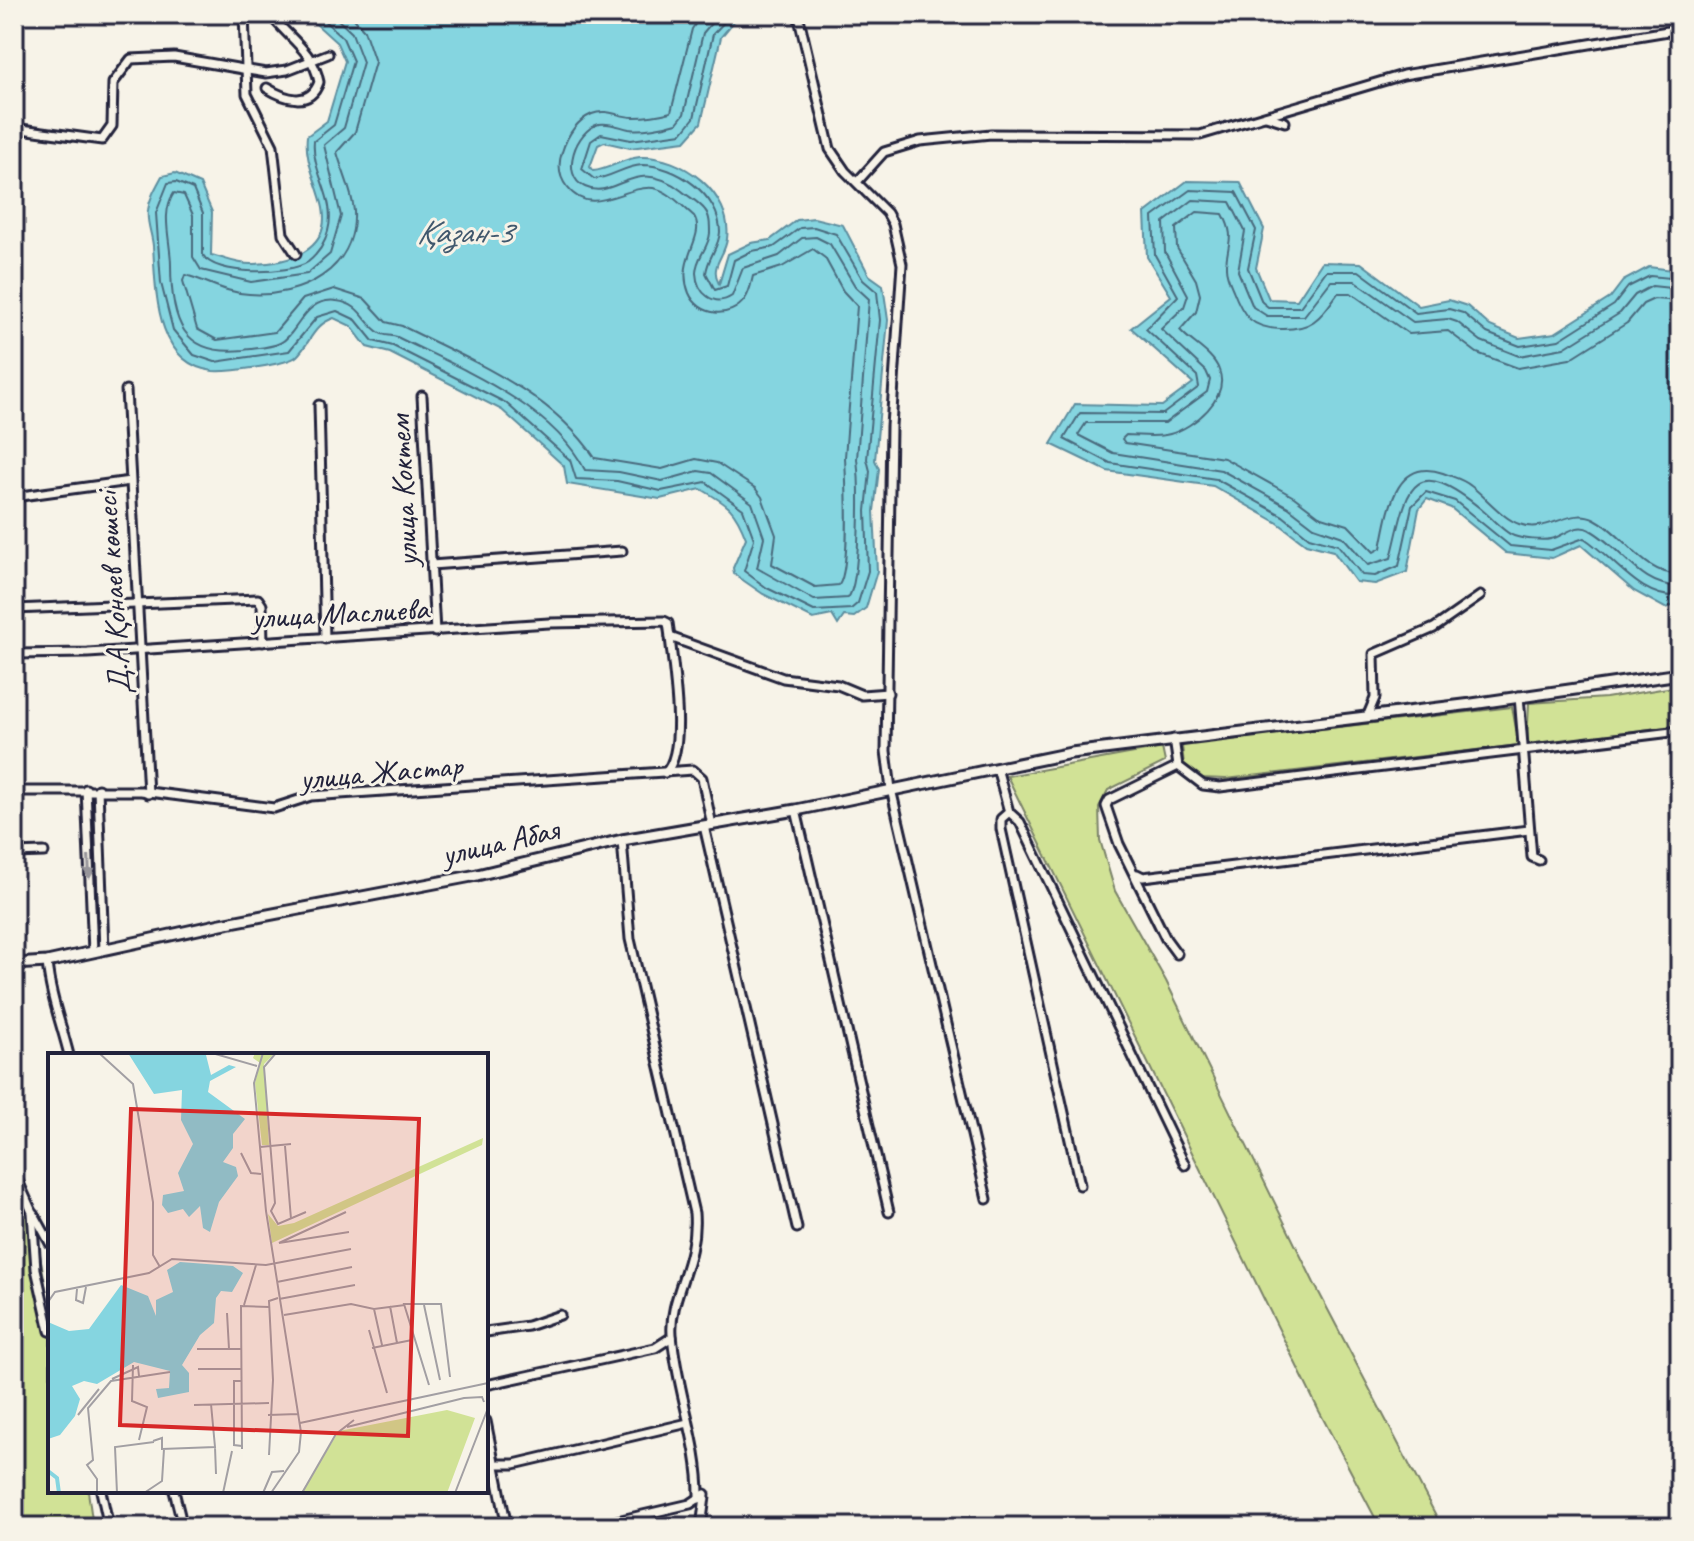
<svg xmlns="http://www.w3.org/2000/svg" width="1694" height="1541" viewBox="0 0 1694 1541" font-family="Caveat,sans-serif">
<style>
.green{fill:#d1e296;stroke:#7a8268;stroke-width:2}
.water{fill:#85d5e0;stroke:#5d8d9e;stroke-width:2}
.lines{fill:none;stroke-linecap:round;stroke-linejoin:round}
.shore{stroke:#4a6a7d;stroke-width:2}
.minor-casing{stroke:#22223b;stroke-width:13}
.secondary-casing{stroke:#22223b;stroke-width:15}
.minor{stroke:#f7f3e8;stroke-width:7}
.secondary{stroke:#f7f3e8;stroke-width:9}
.oneway{fill:#97959a}
.labels{text-anchor:middle;dominant-baseline:central;stroke-width:6;stroke-linejoin:round;paint-order:stroke}
.street-label{font-size:32px;fill:#22223b;stroke:#f7f3e8}
.water-label{font-size:34px;font-style:italic;fill:#40586d;stroke:#f7f3e8}
.inset-river{fill:none;stroke:#85d5e0;stroke-width:4}
.inset-road{fill:none;stroke:#a29fa3;stroke-width:2}
.view{fill:#d62828;fill-opacity:0.15;stroke:#d62828;stroke-width:4}
.inset-edge{fill:none;stroke:#22223b;stroke-width:4}
</style>
<rect width="100%" height="100%" fill="#f7f3e8"/>
<filter id="ink" filterUnits="userSpaceOnUse"><feTurbulence type="fractalNoise" baseFrequency=".0125" numOctaves="2"/><feDisplacementMap in="SourceGraphic" scale="16" xChannelSelector="R" yChannelSelector="G"/><feConvolveMatrix kernelMatrix="1 2 1 2 8 2 1 2 1" color-interpolation-filters="sRGB"/></filter>
<g filter="url(#ink)">
<g class="green">
<polygon points="1680,686 1680,725 1527,745 1529,703 1606,698"/>
<polygon points="1512,707 1519,745 1226,779 1201,778 1184,766 1182,745"/>
<polygon points="1162,748 1165,762 1108,790 1099,807 1100,840 1115,891 1166,981 1314,1283 1442,1527 1380,1527 1318,1409 1007,776"/>
<polygon points="91,836 96,836 98,897 94,898"/>
<polygon points="14,1175 31,1202 50,1313 50,1491 88,1491 93,1527 14,1527"/>
</g>
<g class="water">
<path d="M305,14h435l-19,23 -20,86 -16,18 -55,7 -26,-6 -6,3 -8,22 3,4c16,-1 30,-13 47,-14 42,-2 93,37 87,82 -2,18 -18,26 -8,45l9,-30 23,-11 19,-3 27,-20 17,-2 29,7 26,50 14,10 5,35 -13,140 4,9 -5,42 3,60 -11,37 -12,9 -10,-1 -6,9 -6,-10 -19,4 -50,-25 -29,-20 -1,-6 13,-30c-11,-29 -17,-33 -45,-49l-41,10 -93,-15 -3,-18 -62,-56 -112,-57 -23,-6 -16,-21 -17,-8c-21,7 -23,24 -37,38 -9,9 -70,16 -84,15 -59,-7 -57,-82 -60,-125 -1,-12 -7,-25 -5,-36 2,-13 8,-23 14,-34l13,-3 25,11 12,28 -1,43c14,3 27,10 42,9 34,-1 78,-12 70,-56 -5,-24 -19,-47 -16,-72l20,-15 18,-60 -8,-18z"/>
<polygon points="1187,181 1240,182 1264,229 1256,268 1269,299 1297,300 1322,262 1361,263 1419,306 1449,300 1467,306 1490,326 1519,338 1555,333 1610,298 1623,281 1649,267 1680,271 1680,604 1665,608 1634,591 1581,545 1552,558 1506,553 1451,508 1427,499 1419,509 1407,572 1375,584 1356,582 1333,551 1306,544 1278,523 1213,486 1107,471 1051,444 1075,404 1162,406 1193,383 1131,328 1171,296 1147,257 1145,213"/>
</g>
<g class="lines">
<g class="shore">
<path d="M317,14l26,24 10,23 -19,64 -20,16c-3,32 23,57 14,90 -3,13 -10,23 -20,31 -19,13 -94,14 -105,-7v-42l-10,-24 -17,-7 -8,1 -12,30 5,70 12,47 21,25 21,7 74,-11 28,-34 20,-6 19,9 17,21 20,5 113,57 64,57 6,19 41,2 44,10 45,-9 37,27 11,30 -10,32 23,17 47,23 37,-2 7,-6 10,-32 -2,-60 4,-40 -3,-12 13,-139 -3,-28 -14,-12 -27,-46 -22,-7 -14,1 -26,19 -22,4 -18,9 -7,26 -12,4 -9,-17c2,-16 13,-26 14,-41 0,-37 -44,-67 -78,-67 -18,1 -31,13 -48,14l-12,-10 9,-28 10,-7 30,6 51,-7 12,-15 19,-84 19,-20"/>
<path d="M332,14l20,19 11,29 -19,66 -20,17 17,71 -11,38 -23,20 -56,8 -50,-12 -8,-13v-42l-9,-20 -10,-2c-14,20 -3,48 -3,72 0,55 11,92 73,85 12,-2 26,-2 36,-7 18,-8 24,-47 57,-42 25,3 26,22 43,32 4,3 12,2 17,4 63,31 155,68 188,133l34,2 43,9 36,-10 13,2 41,30 12,34 -7,31 57,32 34,-2c13,-17 12,-115 9,-139l12,-160 -14,-13 -25,-42 -14,-7 -14,1 -23,18 -36,12 -11,28c-18,12 -35,-3 -36,-23 0,-16 13,-25 14,-40 0,-8 0,-17 -5,-23 -6,-8 -16,-13 -23,-19 -47,-37 -66,10 -97,-4 -26,-12 -9,-57 14,-63 11,-2 20,3 30,5 13,2 35,-2 48,-6l7,-9 19,-81 16,-19"/>
<path d="M350,14l14,16 11,32 -20,70 -18,20c5,19 15,38 17,59 3,59 -54,87 -105,83 -24,-1 -43,-14 -64,-19l-2,6 14,48 20,11 58,-8 28,-33 31,-10 31,10 21,23 16,4c68,34 149,66 193,132l67,11 34,-10 21,4 38,25 7,9 14,38 -4,29 43,23 24,-2c12,-17 7,-103 6,-128l12,-151 -14,-15 -18,-33 -12,-9 -31,18 -29,9c-2,8 -3,16 -8,23 -15,21 -46,17 -56,-6 -14,-34 18,-56 5,-77 -12,-10 -26,-26 -41,-28 -29,-3 -61,31 -86,-1 -8,-10 -9,-23 -5,-35 5,-16 14,-31 30,-38 15,-6 27,3 42,3 12,0 26,-2 37,-5l21,-83 10,-15"/>
<path d="M1680,279l-30,-3 -22,11 -14,18 -55,35 -39,6 -33,-13 -24,-20 -14,-4 -33,4 -57,-42h-33l-26,36h-32l-6,-5 -14,-34 8,-38 -20,-38 -46,-2 -37,27 2,38 23,41 -32,33 51,47 2,11 -36,27 -83,-1 -16,26 46,24 106,16 67,37 26,21 29,8 24,30 13,1 24,-10 13,-60 14,-14 29,9 55,45 41,4 33,-12c31,20 56,62 96,58"/>
<path d="M1680,289l-28,-3 -17,9 -15,18 -56,35 -45,8 -38,-15 -24,-19 -9,-3 -35,3 -58,-41h-24l-27,35h-37l-14,-9 -15,-36 7,-40 -15,-29 -37,-2 -29,22 1,30 23,43 -4,12 -23,22 45,42 4,9 -3,12 -42,31h-79l-8,12 35,18 108,17 67,37 26,20 29,10 25,28 23,-7c16,-62 16,-110 90,-49 10,8 22,23 33,27 8,3 29,5 37,3 13,-3 25,-17 39,-9 32,17 50,58 90,56"/>
<path d="M1680,301l-26,-2 -11,5 -16,19 -57,36 -52,9 -41,-15 -29,-22 -39,3 -58,-41h-13c-18,25 -25,37 -58,36 -29,-1 -37,-13 -47,-39 -3,-7 -7,-15 -7,-23 1,-26 10,-28 -3,-53l-26,-2 -21,16 1,20 19,32 4,15 -4,17 -16,18c11,13 33,23 39,40 11,28 -25,57 -49,64 -13,4 -30,1 -44,1l-4,4 3,4 99,15 70,39 25,19 29,9 26,27 7,-4c7,-34 13,-92 62,-75 10,4 20,6 28,13 15,11 31,32 48,38 28,11 51,-18 76,-5 30,15 49,57 85,55"/>
</g>
<g class="minor-casing">
<g id="minor">
<polyline points="244,14 247,94 273,146 283,234 296,254"/>
<polyline points="798,14 830,149 845,171 887,213 893,224 902,264 891,426 886,751 891,789 987,1199"/>
<path d="M267,88c18,11 43,20 52,-6 -6,-32 -32,-45 -49,-68"/>
<polyline points="1266,116 1285,122"/>
<polyline points="14,128 102,140 112,126 113,83 131,59 174,57 266,73 287,70 328,54"/>
<polyline points="857,182 884,152 920,141 991,134 1200,135 1403,75 1680,29"/>
<polyline points="126,390 148,794"/>
<polyline points="422,396 435,632"/>
<polyline points="319,405 325,639"/>
<polyline points="14,497 130,481"/>
<polyline points="431,565 622,551"/>
<polyline points="14,609 258,599 262,605 263,642"/>
<polyline points="670,637 783,678 838,685 862,695 888,693"/>
<path d="M14,654l74,-1 461,-30 115,-2 4,2 2,14c3,32 18,115 -5,136"/>
<polyline points="1519,696 1532,857 1539,860"/>
<polyline points="1367,717 1375,698 1374,654 1434,628 1480,596"/>
<polyline points="1174,739 1178,766 1203,785 1220,787 1680,731"/>
<polyline points="997,768 1009,812"/>
<polyline points="86,789 93,952"/>
<polyline points="98,789 104,950"/>
<polyline points="14,791 141,791 274,808 311,796 693,770 702,778 712,825"/>
<polyline points="796,810 889,1212"/>
<polyline points="704,826 797,1228"/>
<path d="M622,840l8,99 64,274c4,49 -25,83 -22,121 4,55 28,110 27,165"/>
<polyline points="14,853 44,852"/>
<polyline points="1137,874 1143,877 1529,830"/>
<polyline points="1177,954 1166,939 1119,844 1106,806 1109,800 1178,766"/>
<path d="M47,962c3,33 14,61 22,93"/>
<polyline points="14,1172 32,1212 36,1269 50,1331"/>
<polyline points="1080,1185 1001,829 1001,819 1009,812 1020,822 1185,1165"/>
<polyline points="34,1214 50,1243"/>
<polyline points="486,1332 528,1326 560,1315"/>
<polyline points="486,1385 655,1348 672,1337"/>
<polyline points="486,1421 507,1527"/>
<polyline points="495,1464 514,1464 688,1423"/>
<polyline points="101,1491 109,1527"/>
<polyline points="174,1491 183,1527"/>
<polyline points="591,1527 690,1504 705,1494"/>
<polyline points="701,1527 705,1497"/>
</g>
</g>
<g class="secondary-casing">
<polyline id="secondary" points="14,964 47,962 221,924 477,875 622,840 796,810 1071,753 1472,704 1680,674"/>
</g>
<use href="#minor" class="minor"/>
<use href="#secondary" class="secondary"/>
</g>
<defs><path id="oneway-solid" d="M-6-.8H1V-3.2L6.5 0L1 3.2V.8H-6Z" transform="scale(2)"/></defs>
<use class="oneway" href="#oneway-solid" transform="translate(89 867) rotate(88)"/>
</g>
<g class="labels">
<g class="street-label">
<text transform="translate(403 491) rotate(-93)">улица Коктем</text>
<text transform="translate(113 593) rotate(-94)">Д.А Қонаев көшесі</text>
<text transform="translate(340 613) rotate(-3)">улица Маслиева</text>
<text transform="translate(381 772) rotate(-5)">улица Жастар</text>
<text transform="translate(500 842) rotate(-13)">улица Абая</text>
</g>
<g class="water-label">
<text x="464" y="231">Қазан-3</text>
</g>
</g>
<g transform="translate(48 1053)">
<rect width="440" height="440" fill="#f7f3e8"/>
<path d="M207,0h20l-11,11 5,81h-7l-7,-62 5,-20 -7,-5zM435,85l-1,7 -210,98 -4,-29 10,12 16,-3zM399,357l28,8 -28,75h-146l38,-62z" fill="#d1e296"/>
<path d="M80,0l78,2 5,20 18,-10 7,2 -26,14 -2,11 37,27 -12,15v14l-10,14 13,5 2,9 -19,26 -9,30 -7,-4 -3,-22 -11,11 -6,-8 -15,4 -6,-8 1,-10 21,-4 -6,-18 15,-29 -12,-24 1,-30 -28,4zM132,209l53,4 10,7 -11,19 -11,-1 -5,7 -2,25 -14,12 -18,30 7,8v19l-31,6 -2,-9 13,-1 1,-17 -36,-9 -37,22 -13,-3 -12,5 8,13 -5,17 -15,19 -12,4v-117l21,9 20,-2 32,-44 27,11 8,20v-16l17,-8 -6,-22z" fill="#85d5e0"/>
<path class="inset-river" d="M0,418l9,7 2,15"/>
<path class="inset-road" d="M51,0l34,31 20,118v53l7,12M164,0l45,13M215,0l-9,30 12,128 35,221 -2,20 -28,41M228,0l-12,14 11,136 -4,8 7,13 28,-12M237,93l6,73M212,94l31,-3M193,100l10,20 10,1M298,159l-67,31 70,-11M229,229l75,-15M29,236l-1,11 7,3 3,-16M231,246l76,-14M0,249l7,-10 94,-19 23,-14 94,6 85,-16M196,252l12,-40M376,252l16,75M342,253l7,37M326,256l8,36M179,260l2,36M236,262l67,-11 23,5 31,-4M321,277l18,63M324,295l40,-8M149,296h44M85,312l-1,36 15,6 -8,33M150,316h44M64,326l26,-12 1,9M194,328h-8v64l8,1M381,332l-25,-81h37l9,73M146,352l75,-2M30,362l21,-26M220,362l30,-1M252,370l188,-40M299,374l117,-29 18,-1 2,5M105,388l9,-3v11l53,-2 -4,-43M167,394l1,27M194,396l-1,-143 28,1M221,402l4,-75 -4,-79 9,-3M49,440v-14l-10,-14 6,-5 -5,-52 23,-27 59,-9M69,440l-2,-46 39,-5M96,440l18,-12 2,-32M175,440l9,-42M215,440l9,-21 12,-1M254,440l34,-59 18,-14M407,440l33,-85"/>
<path class="view" d="M83,56l288,10 -11,317 -288,-11z"/>
<rect width="440" height="440" class="inset-edge"/>
</g>
<rect width="1694" height="1541" fill="none" stroke="#f7f3e8" stroke-width="48"/>
<rect x="24" y="24" width="1646" height="1493" fill="none" stroke="#22223b" stroke-width="3" filter="url(#ink)"/>
</svg>
